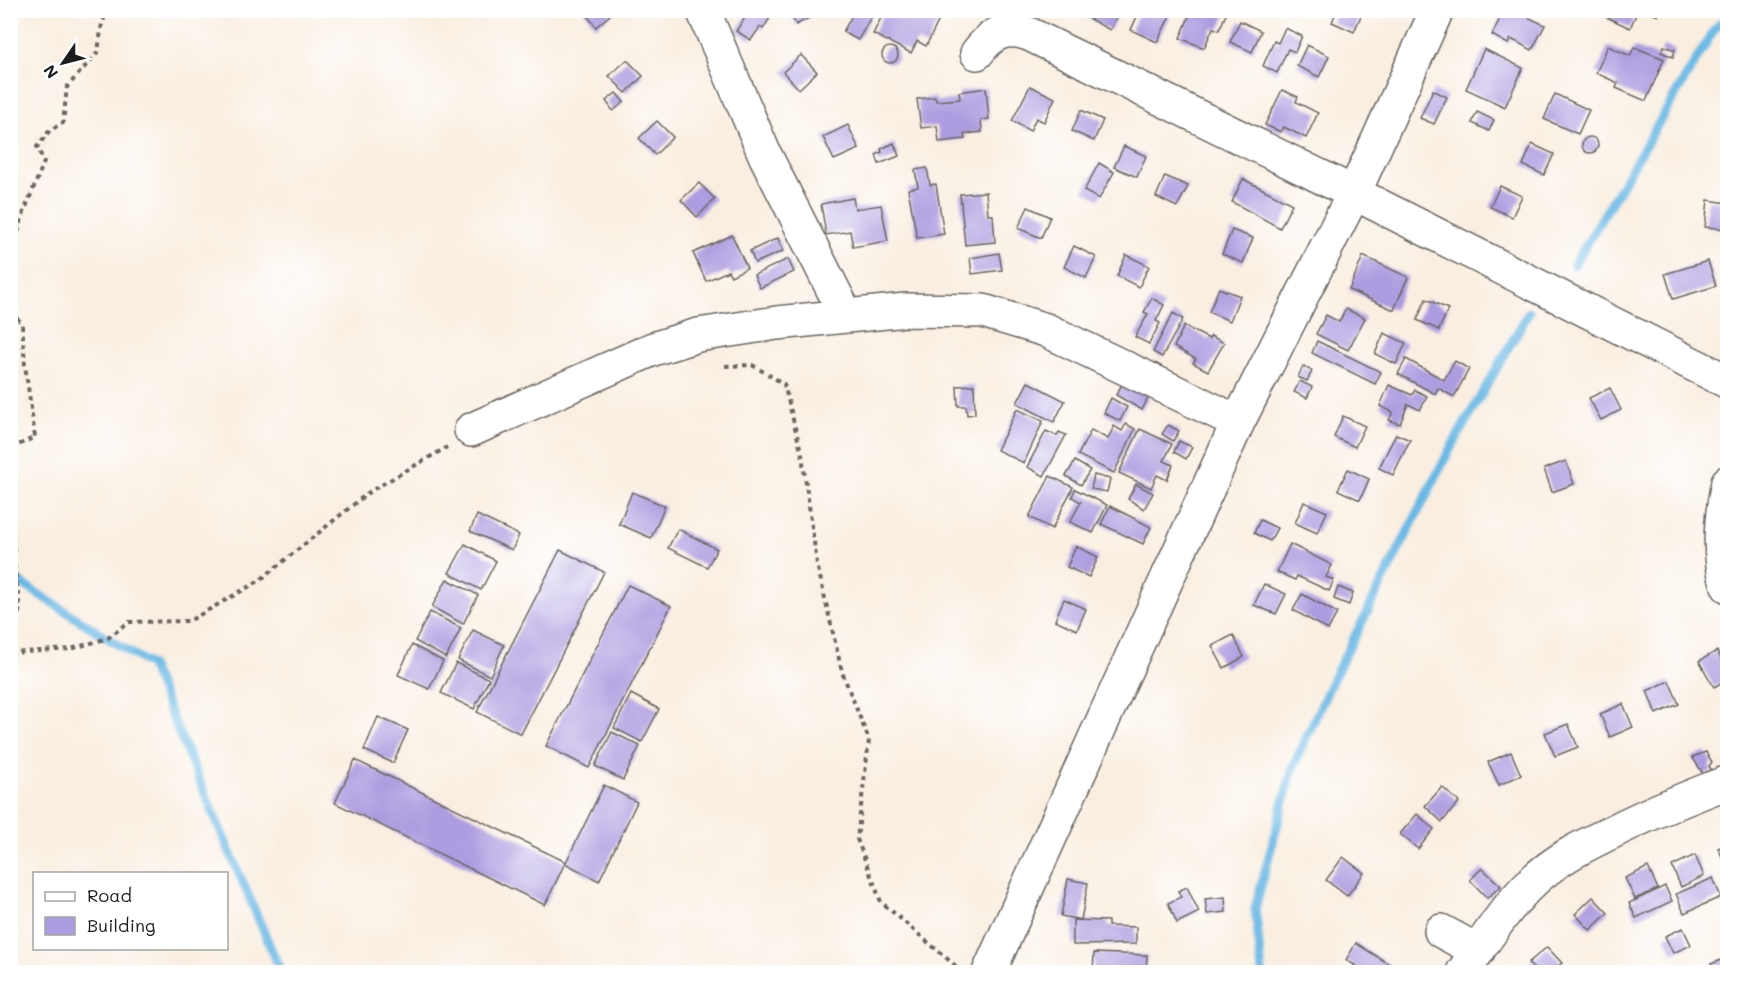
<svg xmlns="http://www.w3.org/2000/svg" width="1738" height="983" viewBox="0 0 1738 983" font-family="Mali,sans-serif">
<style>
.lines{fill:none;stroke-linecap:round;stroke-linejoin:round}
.stream{stroke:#6bb9e5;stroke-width:9}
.building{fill:#ad9ce0}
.minor-casing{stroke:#696661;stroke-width:36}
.path{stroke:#696661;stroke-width:4;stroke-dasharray:4.5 4.5;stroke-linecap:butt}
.minor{stroke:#fff;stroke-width:33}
</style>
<rect width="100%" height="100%" fill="#fff"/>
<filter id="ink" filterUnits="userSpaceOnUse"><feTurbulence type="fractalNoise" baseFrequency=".0167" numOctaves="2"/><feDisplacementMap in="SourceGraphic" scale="12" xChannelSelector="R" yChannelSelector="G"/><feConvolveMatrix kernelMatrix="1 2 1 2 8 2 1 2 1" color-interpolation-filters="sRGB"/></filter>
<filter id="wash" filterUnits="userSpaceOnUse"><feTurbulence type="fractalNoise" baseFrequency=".008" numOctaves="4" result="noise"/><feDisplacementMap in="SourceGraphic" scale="24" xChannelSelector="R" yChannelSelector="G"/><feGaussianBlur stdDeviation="1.35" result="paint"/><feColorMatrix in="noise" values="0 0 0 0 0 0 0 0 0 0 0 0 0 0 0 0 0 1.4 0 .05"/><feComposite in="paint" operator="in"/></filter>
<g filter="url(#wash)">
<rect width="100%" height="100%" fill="#f9eee0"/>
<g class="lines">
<g class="stream">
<polyline points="1574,265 1714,30 1728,16"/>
<polyline points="10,576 150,665 281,972"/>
<polyline points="1262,972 1255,908 1293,767 1332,681 1449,451 1529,312"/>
</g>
</g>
<g id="blocks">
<g class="building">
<polygon points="583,10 616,10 596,27"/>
<polygon points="743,10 775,10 763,29 760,27 751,40 736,31 748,13"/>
<polygon points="789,10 823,10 796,25"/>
<polygon points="855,10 875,10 858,40 843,32"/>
<polygon points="885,10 900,10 912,17 915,10 920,10 939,20 926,46 917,41 911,53 873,34"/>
<polygon points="1087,10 1120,10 1110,30 1084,16"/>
<polygon points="1140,10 1173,10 1157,42 1131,30"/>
<polygon points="1192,10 1228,10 1219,30 1213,28 1204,48 1180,38"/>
<polygon points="1337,10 1363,11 1354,32 1332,22"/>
<polygon points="1504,10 1526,10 1523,15 1545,25 1532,50 1511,39 1508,44 1492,35"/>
<polygon points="1591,10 1638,10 1630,28"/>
<polygon points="1645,10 1660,10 1658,16"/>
<polygon points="1240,21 1261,31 1252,52 1230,42"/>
<polygon points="1285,28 1302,36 1295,52 1288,49 1277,73 1263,66 1274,41 1278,43"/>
<polygon points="1307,45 1329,56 1319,77 1297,66"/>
<polygon points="1608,46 1630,56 1634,47 1664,59 1646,101 1616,88 1618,83 1596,73"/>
<polygon points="1664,46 1675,50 1673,57 1661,52"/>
<circle cx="890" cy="55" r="8"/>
<polygon points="1484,49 1523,68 1505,107 1466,89"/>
<polygon points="801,55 817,72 799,89 783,72"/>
<polygon points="627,60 643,76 626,93 609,76"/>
<polygon points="1030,86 1055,98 1044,122 1036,118 1030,131 1012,121"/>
<polygon points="986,88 989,119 981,120 982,132 964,134 965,139 939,142 937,126 921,128 917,99 935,97 936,101 960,99 959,92"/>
<polygon points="1282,90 1298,97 1296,102 1318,113 1306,138 1284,127 1281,132 1265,125"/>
<polygon points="1433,90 1447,97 1434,124 1420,118"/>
<polygon points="616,93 624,102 613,111 606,101"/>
<polygon points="1555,94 1589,110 1578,134 1544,119"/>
<polygon points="1081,110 1103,120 1094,141 1072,131"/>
<polygon points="1477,112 1494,120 1489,131 1472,123"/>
<polygon points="657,121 673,137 655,155 639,138"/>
<polygon points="848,125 859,149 834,160 823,137"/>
<circle cx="1590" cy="145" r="8"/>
<polygon points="894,143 899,156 879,164 876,155 882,152 881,149"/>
<polygon points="1532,144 1554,154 1544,175 1523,165"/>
<polygon points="1124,146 1146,156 1137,177 1114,167"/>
<polygon points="1099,163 1114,172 1099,199 1084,191"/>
<polygon points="927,168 930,185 936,184 944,234 917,238 908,189 918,187 915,170"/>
<polygon points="1165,176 1188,186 1177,207 1156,197"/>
<polygon points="1243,179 1292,204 1280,228 1232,202"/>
<polygon points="699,183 715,199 697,217 681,200"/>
<polygon points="1500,186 1522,196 1512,217 1490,207"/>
<polygon points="986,192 988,215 993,215 995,242 965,245 960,194"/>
<polygon points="853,198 855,209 881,205 888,241 853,247 850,231 826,235 821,204"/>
<polygon points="1708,200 1728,203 1728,229 1705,227"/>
<polygon points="1028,207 1050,217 1041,238 1018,228"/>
<polygon points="1232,230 1253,238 1243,263 1222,254"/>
<polygon points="732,235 747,268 731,276 728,271 706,281 693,253"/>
<polygon points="778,238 783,251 755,263 750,251"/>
<polygon points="1074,246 1096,257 1086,278 1064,267"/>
<polygon points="999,253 1002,270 972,274 970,258"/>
<polygon points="1126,255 1149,266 1139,287 1117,276"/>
<polygon points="1363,256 1408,277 1394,310 1349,290"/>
<polygon points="788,259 794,272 760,288 754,275"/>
<polygon points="1708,261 1716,286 1673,299 1665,274"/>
<polygon points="1219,288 1240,296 1230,321 1209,312"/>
<polygon points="1152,298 1164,305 1156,321 1160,323 1149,344 1135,337 1148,314 1144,312"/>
<polygon points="1426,299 1448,309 1439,330 1417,320"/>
<polygon points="1346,309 1365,318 1348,350 1316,334 1326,315 1339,322"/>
<polygon points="1173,313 1183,319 1162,357 1153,352"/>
<polygon points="1184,326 1209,339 1211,336 1224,343 1208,371 1193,363 1196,359 1174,347"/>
<polygon points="1384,333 1406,343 1396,364 1375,354"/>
<polygon points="1317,341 1381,372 1375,384 1312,353"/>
<polygon points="1406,359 1444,380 1455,361 1469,369 1454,397 1438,388 1435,394 1398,374"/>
<polygon points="1303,366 1312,371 1307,381 1298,377"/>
<polygon points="1124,381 1149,396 1142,410 1116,395"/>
<polygon points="1300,381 1312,387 1307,398 1294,392"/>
<polygon points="1028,382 1065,401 1054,422 1017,403"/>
<polygon points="974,385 975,414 967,415 966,406 958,406 957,386"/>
<polygon points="1389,385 1412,395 1415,390 1427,396 1420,410 1408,404 1400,424 1389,420 1393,412 1380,406"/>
<polygon points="1610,388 1621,410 1601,420 1589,398"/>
<polygon points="1111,398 1127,407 1120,421 1104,413"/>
<polygon points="1017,409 1043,421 1024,463 997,450"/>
<polygon points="1343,416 1365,426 1355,447 1334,437"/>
<polygon points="1126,424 1135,429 1114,473 1078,455 1091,430 1108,439 1114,426 1122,431"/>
<polygon points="1168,425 1179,431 1173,441 1162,434"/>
<polygon points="1140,429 1172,444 1164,461 1173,465 1167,480 1157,475 1151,488 1119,473"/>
<polygon points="1046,431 1057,436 1059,432 1066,435 1044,476 1027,467"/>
<polygon points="1396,434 1410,440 1393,475 1379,468"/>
<polygon points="1179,441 1192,447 1186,459 1174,452"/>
<polygon points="1075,461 1090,470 1081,485 1066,476"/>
<polygon points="1566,461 1574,484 1552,492 1544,469"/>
<polygon points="1348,469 1369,479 1360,500 1338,490"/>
<polygon points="1094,475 1110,479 1107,492 1091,489"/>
<polygon points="1050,476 1073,487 1052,529 1029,517"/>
<polygon points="1136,484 1153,493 1144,509 1128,499"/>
<polygon points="1075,489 1107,505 1093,533 1070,522 1081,502 1072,497"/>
<polygon points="632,492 665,506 651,538 619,524"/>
<polygon points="1304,502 1327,512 1317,533 1295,523"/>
<polygon points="1110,506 1151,527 1143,544 1101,524"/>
<polygon points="477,515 519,535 512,550 470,531"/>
<polygon points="1260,520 1277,528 1270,541 1254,533"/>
<polygon points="678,529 717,549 707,567 668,548"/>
<polygon points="465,544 496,561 481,590 449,573"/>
<polygon points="1290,544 1332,565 1326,577 1334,580 1329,591 1297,576 1295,580 1277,572"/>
<polygon points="1076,546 1098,557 1089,577 1067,567"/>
<polygon points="560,550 604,572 521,734 477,712"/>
<polygon points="447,579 478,595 463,624 432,607"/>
<polygon points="1264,584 1286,594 1276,614 1254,605"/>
<polygon points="628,585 671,606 589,768 546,746"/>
<polygon points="1338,587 1353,593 1349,605 1334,599"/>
<polygon points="1302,594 1337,613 1328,630 1293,610"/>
<polygon points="1064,599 1086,609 1077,630 1055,620"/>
<polygon points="430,612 461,628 446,658 415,641"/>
<polygon points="473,630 504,645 490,676 458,660"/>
<polygon points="1233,635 1244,657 1224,668 1212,646"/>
<polygon points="412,645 443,661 429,689 398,675"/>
<polygon points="1717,651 1728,672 1728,679 1714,687 1699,661"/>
<polygon points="456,663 489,679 474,709 441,693"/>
<polygon points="1669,681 1679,704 1656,714 1647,691"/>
<polygon points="631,694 659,709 642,742 614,728"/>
<polygon points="1623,704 1633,727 1610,737 1600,714"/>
<polygon points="378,717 408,730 393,763 364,750"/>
<polygon points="1568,724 1578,747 1555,756 1545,733"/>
<polygon points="612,732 640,746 623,780 595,766"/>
<polygon points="1511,752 1521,775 1499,785 1488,762"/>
<polygon points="1706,752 1712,762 1709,766 1712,771 1704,775 1692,757"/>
<polygon points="355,760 566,862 604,785 637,802 599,881 565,863 545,905 335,803"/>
<polygon points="1442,787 1459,802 1442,822 1425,806"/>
<polygon points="1417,814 1434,829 1418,849 1400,834"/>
<polygon points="1728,844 1728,870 1718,848"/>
<polygon points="1695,855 1704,876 1681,887 1672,866"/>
<polygon points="1343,857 1364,873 1347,896 1326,880"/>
<polygon points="1648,867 1658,889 1635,899 1625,878"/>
<polygon points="1482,868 1501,886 1487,898 1470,880"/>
<polygon points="1713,878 1721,897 1684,913 1676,894"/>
<polygon points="1068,879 1088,883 1081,920 1061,916"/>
<polygon points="1665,886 1672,901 1636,918 1629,903"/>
<polygon points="1187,887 1199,912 1177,923 1168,903 1181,897 1178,891"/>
<polygon points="1225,897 1226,912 1207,914 1205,899"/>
<polygon points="1593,897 1608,913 1590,930 1575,914"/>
<polygon points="1073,920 1108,921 1108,926 1136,927 1136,944 1073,945"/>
<polygon points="1683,928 1691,945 1673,953 1665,936"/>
<polygon points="1356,943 1395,968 1392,972 1350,972 1355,965 1346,960"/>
<polygon points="1547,947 1562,963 1552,972 1537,972 1528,963"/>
<polygon points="1094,953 1147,955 1146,972 1093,972"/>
<polygon points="1728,957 1728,972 1714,972 1711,964"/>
<polygon points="1185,966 1186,972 1160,972 1160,969"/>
</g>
</g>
</g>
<g filter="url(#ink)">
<use href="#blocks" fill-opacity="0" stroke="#696661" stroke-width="1.5"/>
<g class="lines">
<g class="minor-casing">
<g id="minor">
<polyline points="703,10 765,155 846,315"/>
<path d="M977,53c15,-20 27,-27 52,-19l325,159 374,189"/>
<polyline points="471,430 653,349 698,335 777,323 906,310 983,311 1046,330 1238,422"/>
<path d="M1728,482c-7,33 -11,72 0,104"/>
<polyline points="1441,931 1478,951"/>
<polyline points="989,972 1238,422 1354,193 1437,10"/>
<path d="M1463,972c21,-30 40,-61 66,-87 25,-25 54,-39 85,-54 37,-19 75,-34 114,-49"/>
</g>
</g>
<g class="path">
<polyline points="10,303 15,285 13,249 24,212 44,162 37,147 50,130 63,123 67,87 98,52 102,23 108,10"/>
<polyline points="10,312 22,323 25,365 35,437 10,449"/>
<polyline points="725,366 752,365 784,384 802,455 817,564 842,672 869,740 857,839 881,902 958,968"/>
<polyline points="10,521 13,524 15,569 20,608 10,645"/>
<polyline points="10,653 71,649 108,638 129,622 189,621 259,581 369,492 447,447"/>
</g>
<use href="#minor" class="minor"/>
</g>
</g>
<rect width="1738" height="983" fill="none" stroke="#fff" stroke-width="36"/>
<rect x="33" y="872" width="195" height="78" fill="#ffffff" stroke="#a4a4a4" stroke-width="1.5"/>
<rect x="45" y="892" width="30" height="9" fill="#ffffff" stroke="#a4a4a4" stroke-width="1.5"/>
<text x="87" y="902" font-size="18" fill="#1c1c1c">Road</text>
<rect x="45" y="917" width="30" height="18" fill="#ad9ce0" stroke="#a4a4a4" stroke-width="1.5"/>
<text x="87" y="932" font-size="18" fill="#1c1c1c">Building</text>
<g transform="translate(63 63) rotate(235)" stroke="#ffffff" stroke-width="4.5" paint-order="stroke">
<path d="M0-4.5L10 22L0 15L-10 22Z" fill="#1c1c1c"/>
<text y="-9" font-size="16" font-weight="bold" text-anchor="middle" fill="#1c1c1c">N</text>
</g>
</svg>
